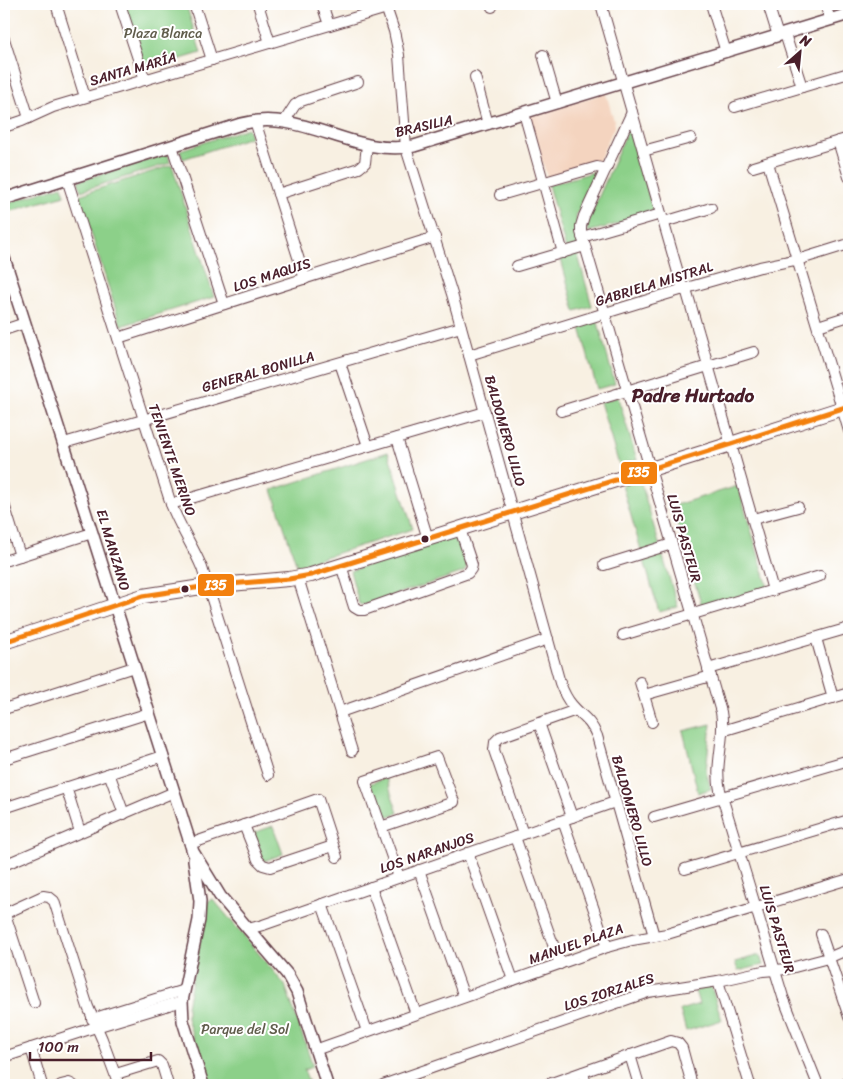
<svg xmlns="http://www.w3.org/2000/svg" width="853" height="1089" viewBox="0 0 853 1089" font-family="Sriracha,sans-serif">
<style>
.built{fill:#f4d4bf}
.green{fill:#8cd089;stroke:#6b785a}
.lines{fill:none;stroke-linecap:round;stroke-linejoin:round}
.minor-casing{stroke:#643e46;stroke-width:12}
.tertiary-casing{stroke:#643e46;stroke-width:14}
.secondary-casing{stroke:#643e46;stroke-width:16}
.minor{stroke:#fff;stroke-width:10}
.tertiary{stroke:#fff;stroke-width:11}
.secondary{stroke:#fff;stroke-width:14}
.bus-1-casing{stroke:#fff;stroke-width:9}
.bus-1{stroke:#f3800e;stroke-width:5}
.bus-dot{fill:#4a1f2b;stroke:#fff;stroke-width:2}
.labels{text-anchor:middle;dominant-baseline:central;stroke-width:4;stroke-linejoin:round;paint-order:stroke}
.park-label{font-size:14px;fill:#615d4c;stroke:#fff}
.street-label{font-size:14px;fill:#4a1f2b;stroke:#fff}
.district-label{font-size:19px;font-weight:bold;fill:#4a1f2b;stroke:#fff}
.line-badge{stroke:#fff;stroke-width:2}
.badge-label{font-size:14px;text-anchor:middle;font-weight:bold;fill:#fff}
</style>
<rect width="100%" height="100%" fill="#fff"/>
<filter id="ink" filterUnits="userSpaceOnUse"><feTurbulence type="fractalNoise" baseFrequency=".02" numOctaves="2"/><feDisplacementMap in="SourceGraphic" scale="10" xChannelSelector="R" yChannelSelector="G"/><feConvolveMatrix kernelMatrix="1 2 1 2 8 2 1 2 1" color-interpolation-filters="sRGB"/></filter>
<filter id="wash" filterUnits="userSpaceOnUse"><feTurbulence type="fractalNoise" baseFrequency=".0096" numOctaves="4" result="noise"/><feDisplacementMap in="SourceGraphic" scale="20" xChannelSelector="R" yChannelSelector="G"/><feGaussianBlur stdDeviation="1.12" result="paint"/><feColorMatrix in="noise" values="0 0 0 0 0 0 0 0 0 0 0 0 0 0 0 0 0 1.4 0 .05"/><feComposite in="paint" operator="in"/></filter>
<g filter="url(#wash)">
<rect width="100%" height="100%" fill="#f8f0e2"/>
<polygon class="built" points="606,93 615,125 597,165 548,180 528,116"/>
<g class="green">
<polygon points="123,4 186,4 201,53 144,70"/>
<polygon points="629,127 631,127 654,214 588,232 587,224"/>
<polygon points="248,128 251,137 183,159 180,150"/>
<polygon points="168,154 170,163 81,191 78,181"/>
<polygon points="172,165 214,297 121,326 79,195"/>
<polygon points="597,171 576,216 580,245 566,249 548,185"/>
<polygon points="62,186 65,195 4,213 4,204"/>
<polygon points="576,248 592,306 575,311 559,252"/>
<polygon points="597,319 615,384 597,389 579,324"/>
<polygon points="618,397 637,460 619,465 600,402"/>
<polygon points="388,452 413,529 297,566 272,490"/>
<polygon points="640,480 678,607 659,612 622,485"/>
<polygon points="738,486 768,587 702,607 672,506"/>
<polygon points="455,536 467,566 464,572 364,605 359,604 350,571"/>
<polygon points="711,724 706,771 711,789 698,793 683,731"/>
<polygon points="386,778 398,813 380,819 368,784"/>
<polygon points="273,826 283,854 264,861 253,833"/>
<polygon points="213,899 285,985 312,1063 312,1067 304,1070 310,1085 208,1085 187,1018 187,1006 208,901"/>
<polygon points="760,955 763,965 738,971 735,962"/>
<polygon points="711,986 722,1020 686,1031 680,1010 699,1004 695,991"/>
</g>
</g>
<g filter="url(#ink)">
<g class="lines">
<g class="minor-casing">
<g id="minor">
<polyline points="56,4 85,97"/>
<polyline points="120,4 145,80"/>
<polyline points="194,4 212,60"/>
<polyline points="258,4 270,43"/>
<polyline points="322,4 329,25"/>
<path d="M385,4l9,27 5,24 7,93 46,146 108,389c3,8 6,15 12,22 10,12 18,14 25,31l57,200"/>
<polyline points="492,4 492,7"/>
<polyline points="601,4 683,290"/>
<polyline points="711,4 726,52"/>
<polyline points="768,4 778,36"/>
<polyline points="825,4 830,20"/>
<polyline points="785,34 802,87"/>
<polyline points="4,39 29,118"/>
<polyline points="543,55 557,103"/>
<polyline points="475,77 488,124"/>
<polyline points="735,107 849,73"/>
<path d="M632,112l-48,104 -3,10v6l140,480c5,26 -7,52 -1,78l63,207 35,88"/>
<polyline points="524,113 563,253"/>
<polyline points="255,121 305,279"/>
<polyline points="284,122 295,105 301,101 358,82"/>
<polyline points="4,127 22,121 53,107 387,8"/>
<polyline points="838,141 849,177"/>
<polyline points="172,146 224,304"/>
<polyline points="643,151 691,138"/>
<polyline points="768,163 849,431"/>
<polyline points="753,167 849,138"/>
<path d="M67,179l104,325c8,22 22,42 31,64l66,207"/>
<polyline points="278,194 359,168 365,163 367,145"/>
<polyline points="500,195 597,167 606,169"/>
<polyline points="664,222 711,208"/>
<polyline points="582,237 661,214"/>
<polyline points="517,266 585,246"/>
<polyline points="686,289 773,590"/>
<polyline points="818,326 849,316"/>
<polyline points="4,330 25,323"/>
<polyline points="118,338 435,237"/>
<polyline points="469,355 690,287 760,267 804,258 849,244"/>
<polyline points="340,363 368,446"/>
<polyline points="561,411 754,352"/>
<polyline points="397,438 428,539"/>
<polyline points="64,443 461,327"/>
<polyline points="4,504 20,556"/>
<polyline points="171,504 485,412"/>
<polyline points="753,519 798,507"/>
<polyline points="4,561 92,533"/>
<polyline points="341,565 354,607 359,610 364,610 468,573 471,569 472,565 460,529"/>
<polyline points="604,565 672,544"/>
<polyline points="298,578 352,751"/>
<polyline points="623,635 820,576"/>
<polyline points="816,638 833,698"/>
<polyline points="708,669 849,628"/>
<polyline points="640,682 652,722"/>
<polyline points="644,695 711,676"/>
<polyline points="4,709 134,667"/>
<polyline points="340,712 548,639"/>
<polyline points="539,723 572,817"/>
<polyline points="722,731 849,693"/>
<polyline points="4,759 149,713"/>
<polyline points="109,773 124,814"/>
<polyline points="66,787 80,832"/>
<polyline points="4,808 163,756"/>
<polyline points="654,817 849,760"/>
<polyline points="563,821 607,947"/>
<polyline points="244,825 258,860 263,865 270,867 333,846"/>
<polyline points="381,827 454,802 437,757 365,781 399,877"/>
<polyline points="523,834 494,750 495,742 500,737 576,710"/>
<polyline points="515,837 560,964"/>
<polyline points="190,844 318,799 337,857"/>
<polyline points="468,853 513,980"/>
<polyline points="4,865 174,792"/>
<polyline points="685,869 849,820"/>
<polyline points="419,870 464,997"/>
<polyline points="371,887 416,1014"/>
<polyline points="322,904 367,1031"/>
<polyline points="4,914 43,896 49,897 54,901 88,1007 102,1039 119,1085"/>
<polyline points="5,914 34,1003"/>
<polyline points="248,929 263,925 615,802"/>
<polyline points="821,934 849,1017"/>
<polyline points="718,981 750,1085"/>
<polyline points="92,1019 184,990"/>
<polyline points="31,1048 42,1085"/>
<polyline points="315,1050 607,947 632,940 667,934 849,879"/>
<polyline points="630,1055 639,1085"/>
<polyline points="4,1057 96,1027 182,1001"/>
<polyline points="583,1072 586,1085"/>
<polyline points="116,1074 158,1061 162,1065 168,1085"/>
<polyline points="61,1085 69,1083 73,1085"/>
<polyline points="383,1085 648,992 718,981 763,971 787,969 828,958 849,949"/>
<polyline points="546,1085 671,1041 678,1043 682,1048 692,1085"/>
</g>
</g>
<g class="tertiary-casing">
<g id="tertiary">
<path d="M4,199l237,-75c60,-17 113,34 173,22l435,-132"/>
<polyline points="4,258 92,533 193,852 220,896 287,974 297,992 327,1085"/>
<polyline points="194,860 200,901 199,920 182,1001 183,1021 203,1085"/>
<polyline points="845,1085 849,1084"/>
</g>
</g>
<g class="secondary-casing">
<polyline id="secondary" points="4,642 143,596 208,586 289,579 311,575 731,444 849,406"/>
</g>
<use href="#minor" class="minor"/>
<use href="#tertiary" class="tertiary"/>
<use href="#secondary" class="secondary"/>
<g class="bus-1-casing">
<polyline id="bus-1" points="4,642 143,596 208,586 289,579 311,575 731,444 849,406"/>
</g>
<use href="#bus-1" class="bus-1"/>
</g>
</g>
<g class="bus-dot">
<circle cx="425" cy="539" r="4.5"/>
<circle cx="185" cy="589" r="4.5"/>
</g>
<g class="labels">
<g class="park-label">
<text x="163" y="33">Plaza Blanca</text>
<text x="245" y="1029">Parque del Sol</text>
</g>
<g class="street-label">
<text transform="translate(133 69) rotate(-16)">SANTA MARÍA</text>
<text transform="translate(424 126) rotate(-13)">BRASILIA</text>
<text transform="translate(272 275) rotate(-18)">LOS MAQUIS</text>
<text transform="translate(654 284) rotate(-17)">GABRIELA MISTRAL</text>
<text transform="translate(258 372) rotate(-16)">GENERAL BONILLA</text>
<text transform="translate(505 431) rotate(74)">BALDOMERO LILLO</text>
<text transform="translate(172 460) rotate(71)">TENIENTE MERINO</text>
<text transform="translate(684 538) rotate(74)">LUIS PASTEUR</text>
<text transform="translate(113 550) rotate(73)">EL MANZANO</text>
<text transform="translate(632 811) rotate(74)">BALDOMERO LILLO</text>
<text transform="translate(427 853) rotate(-19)">LOS NARANJOS</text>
<text transform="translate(777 929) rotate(73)">LUIS PASTEUR</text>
<text transform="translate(576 944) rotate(-19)">MANUEL PLAZA</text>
<text transform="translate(609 992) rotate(-18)">LOS ZORZALES</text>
</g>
<g class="district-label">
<text x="693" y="395">Padre Hurtado</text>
</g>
</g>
<g class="line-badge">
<rect x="620" y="461" width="38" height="24" rx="5" fill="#f3800e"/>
<rect x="197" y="573" width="38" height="24" rx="5" fill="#f3800e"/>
</g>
<g class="badge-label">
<text x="639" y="477">I35</text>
<text x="216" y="590">I35</text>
</g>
<rect width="853" height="1089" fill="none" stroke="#fff" stroke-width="20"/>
<g transform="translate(800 52) rotate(27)" stroke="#ffffff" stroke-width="4" paint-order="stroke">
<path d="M0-4L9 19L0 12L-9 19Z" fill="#4a1f2b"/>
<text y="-8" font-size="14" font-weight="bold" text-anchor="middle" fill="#4a1f2b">N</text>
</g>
<path d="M30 1052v8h121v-8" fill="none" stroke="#4a1f2b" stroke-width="2.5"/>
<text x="38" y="1052" font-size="15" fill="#4a1f2b" stroke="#ffffff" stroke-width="4" paint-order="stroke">100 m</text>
</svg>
